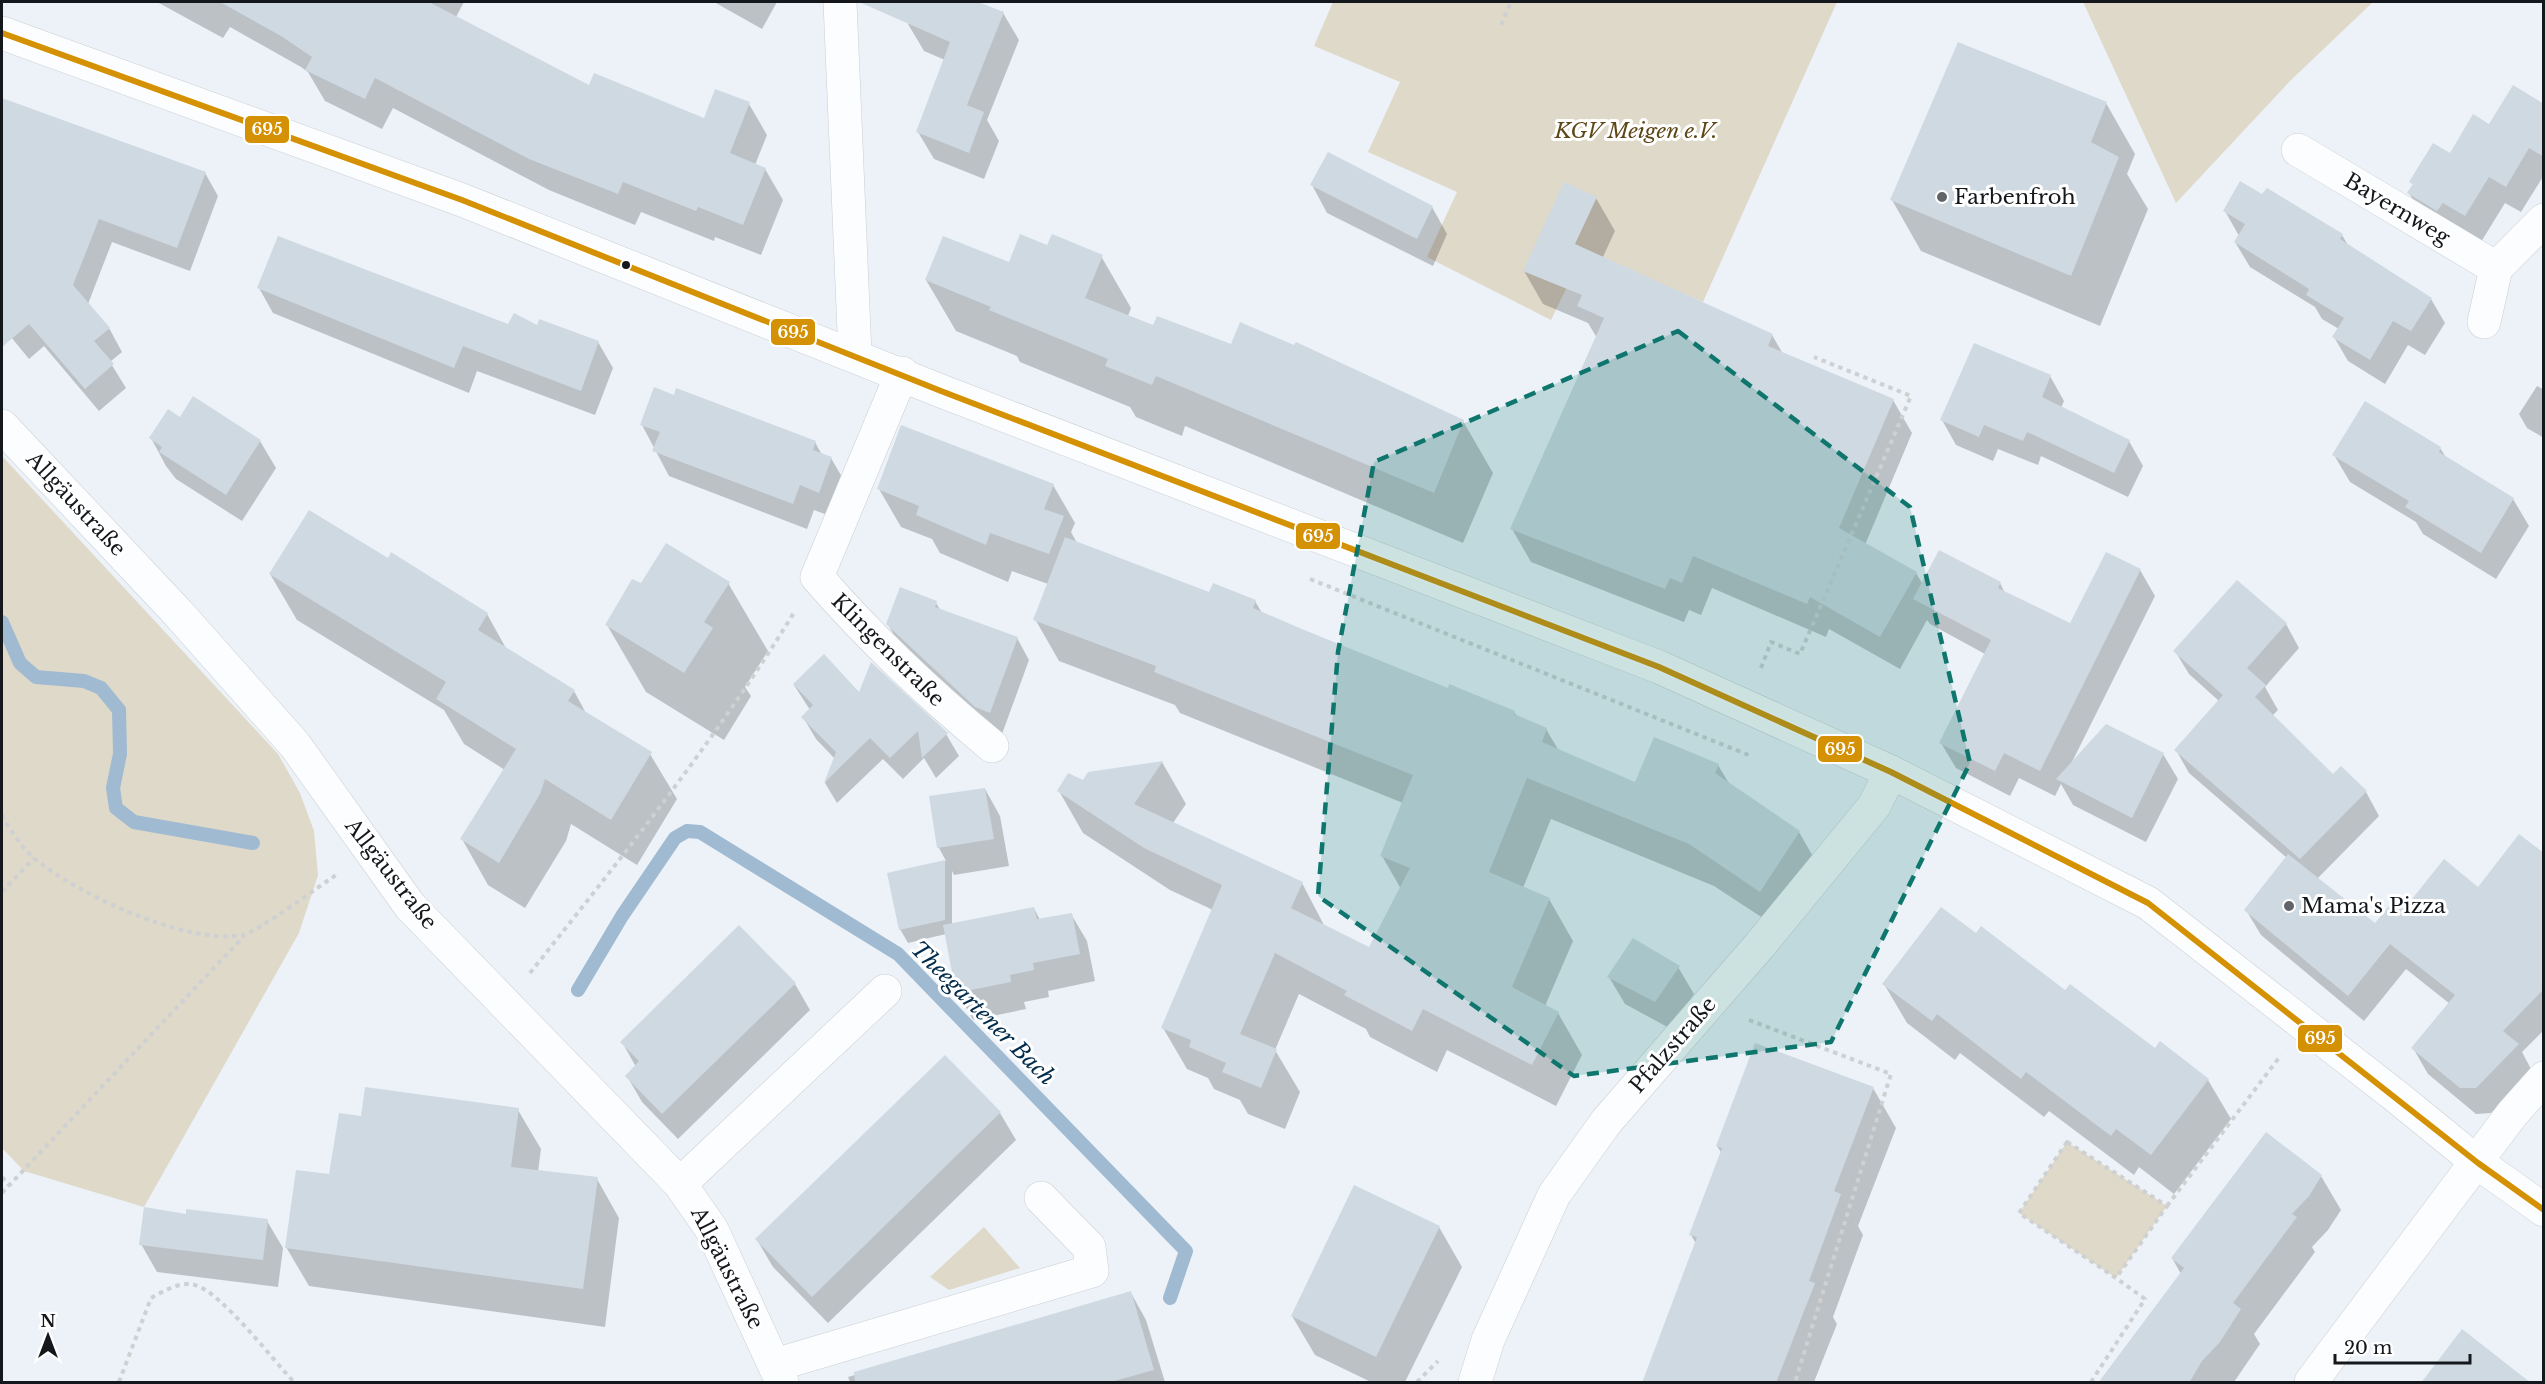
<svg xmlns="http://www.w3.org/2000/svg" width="2545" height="1384" viewBox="0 0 2545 1384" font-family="'Libre Baskerville',serif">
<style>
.green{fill:#dfd9c9}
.shadow{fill:#0003}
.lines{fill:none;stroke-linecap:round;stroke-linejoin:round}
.stream{stroke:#a0bad2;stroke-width:14}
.building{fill:#cfd9e2}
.minor-casing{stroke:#cacfd4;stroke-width:34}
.path{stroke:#ced0d2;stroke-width:4;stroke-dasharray:4.5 4.5;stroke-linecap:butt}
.minor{stroke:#fcfdfe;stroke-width:33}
.bus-1-casing{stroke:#fff;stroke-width:10}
.bus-1{stroke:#d59104;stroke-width:6}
.marked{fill:#0f766e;fill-opacity:0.2;stroke:#0f766e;stroke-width:4.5;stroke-dasharray:12 8;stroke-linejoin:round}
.poi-dot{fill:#606469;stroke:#fff;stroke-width:2}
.bus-dot{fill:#14181c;stroke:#fff;stroke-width:2}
.labels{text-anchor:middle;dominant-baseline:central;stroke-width:6;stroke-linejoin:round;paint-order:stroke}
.park-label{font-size:21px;font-style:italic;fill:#5e4716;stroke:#fff}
.poi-label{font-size:21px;fill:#14181c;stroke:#fff;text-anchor:start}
.street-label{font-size:21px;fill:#14181c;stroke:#fff}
.water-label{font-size:22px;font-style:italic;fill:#012b4a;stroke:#fff}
.line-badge{stroke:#fff;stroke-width:2}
.badge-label{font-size:16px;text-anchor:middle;font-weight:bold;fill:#fff}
</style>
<rect width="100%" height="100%" fill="#ecf2f8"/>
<g class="green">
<polygon points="1333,2 1837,2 1703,302 1585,250 1551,320 1427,257 1457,192 1368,152 1400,82 1314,46"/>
<polygon points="2083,2 2373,2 2290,81 2176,203"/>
<polygon points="2,456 278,754 300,793 314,831 318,875 299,933 144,1207 24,1171 2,1148"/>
<polygon points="2067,1142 2167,1206 2116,1278 2019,1213"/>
<polygon points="984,1227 1020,1268 949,1290 930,1277"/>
</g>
<g class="shadow">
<polygon points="157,2 464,2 456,17 590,87 704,120 749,104 767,135 755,165 765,169 783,200 761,255 715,237 714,241 641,212 635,225 549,190 393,108 382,129 325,101 308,72 301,67 230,27 223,38"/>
<polygon points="714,2 777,2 762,29"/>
<polygon points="917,2 974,2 1003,13 1019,40 987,120 999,141 984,179 934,159 918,132 945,60 924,51 908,24"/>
<polygon points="2,99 205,173 218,196 190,271 112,242 88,304 109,328 122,352 110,362 126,388 99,411 44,346 29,359 2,326 2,295 53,252 42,217 2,202"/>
<polygon points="2106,103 2135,154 2127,174 2148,209 2100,326 1921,251 1892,200"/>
<polygon points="2544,105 2544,175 2521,212 2505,203 2481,242 2424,219 2409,193 2414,186 2411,182 2490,126"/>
<polygon points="1312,185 1432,207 1447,234 1433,266 1327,213"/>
<polygon points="2263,196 2342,235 2349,247 2431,299 2445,323 2425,355 2408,345 2385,384 2348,361 2334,337 2339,329 2322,319 2315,307 2250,267 2235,242 2239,236 2225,211"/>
<polygon points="1596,198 1615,231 1602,259 1772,335 1783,354 1893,400 1912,433 1865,545 1916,573 1923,585 2000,583 2005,593 2071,625 2140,570 2155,596 2070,766 2107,726 2163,754 2178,779 2146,842 2073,805 2061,784 2055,796 2019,778 2010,796 1956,768 1941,743 1985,654 1930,624 1927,620 1900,669 1829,629 1826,637 1712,588 1701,615 1689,610 1684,622 1531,562 1512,529 1597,338 1588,323 1543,304 1524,271"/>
<polygon points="1048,247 1101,256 1131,308 1128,316 1154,327 1232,346 1463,421 1493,473 1463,543 1185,426 1182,436 1136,417 1130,407 1020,362 1017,356 956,331 926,280 1010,264"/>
<polygon points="259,288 509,326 537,328 598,342 613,368 595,415 477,371 469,393 273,313"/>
<polygon points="2050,376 2064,401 2061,408 2129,441 2143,466 2128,497 2041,456 2038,465 1998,449 1993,461 1956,445 1942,420"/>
<polygon points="2537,386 2544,390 2544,438 2527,428 2519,414"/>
<polygon points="674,397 815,442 822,455 831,458 846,484 833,517 814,510 807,529 669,476 642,425"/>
<polygon points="181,419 260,441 276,468 242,521 176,479 166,466 151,438"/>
<polygon points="2440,448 2447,459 2513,499 2529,526 2496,579 2423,534 2416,522 2350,482 2334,455"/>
<polygon points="1053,485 1075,523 1071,532 1077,543 1210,594 1255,601 1262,613 1449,690 1514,712 1518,717 1546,729 1559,751 1636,784 1718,765 1730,785 1799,832 1823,874 1784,932 1714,886 1551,819 1523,888 1549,899 1573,941 1545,1006 1558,1013 1582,1055 1556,1106 1447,1050 1437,1072 1370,1037 1366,1029 1299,994 1275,1050 1300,1092 1285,1129 1248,1114 1240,1100 1214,1089 1208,1078 1187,1069 1163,1028 1213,910 1170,890 1083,833 1059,791 1083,782 1162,762 1186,804 1173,823 1302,883 1325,927 1369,949 1401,889 1382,856 1403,803 1180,713 1175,705 1059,661 1035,619 1048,584 1012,571 1008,582 940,553 932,539 901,527 879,489"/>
<polygon points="388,560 487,614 507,650 574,691 587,715 650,754 677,799 637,865 571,824 566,841 525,908 488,885 462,839 505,770 464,744 444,710 297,620 270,574"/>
<polygon points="728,583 768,651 745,687 751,696 724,740 646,692 607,625 641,585"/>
<polygon points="936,603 941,611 1017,638 1029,660 1002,734 989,729 900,645 887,623"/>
<polygon points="2286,624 2299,648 2265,687 2278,710 2272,716 2333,776 2341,768 2366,792 2379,816 2317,879 2375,925 2408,906 2479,889 2544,851 2544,1030 2522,1052 2532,1071 2491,1113 2476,1114 2428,1074 2413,1048 2450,1004 2406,969 2364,1021 2261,935 2246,910 2287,858 2189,773 2176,750 2219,701 2189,674 2175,651"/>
<polygon points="794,685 860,694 946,734 959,756 936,778 924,758 903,779 883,759 837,803 825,783 835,759 816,739 803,717 810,710"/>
<polygon points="985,789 1000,816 1009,866 954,875 952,871 952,925 1034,908 1040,920 1071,914 1087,941 1095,981 1048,991 1049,997 1024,1002 1026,1009 973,1020 958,993 946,934 908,943 900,929 888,874 946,861 939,848 930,797"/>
<polygon points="1976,935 2155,1050 2208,1080 2231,1119 2174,1194 2139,1167 2134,1175 2049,1111 2044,1117 1960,1053 1955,1060 1907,1023 1884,984"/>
<polygon points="1678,967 1694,994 1671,1029 1625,1004 1609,977"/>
<polygon points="795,984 810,1010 678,1139 642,1102 627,1076 636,1067 622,1042"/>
<polygon points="945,1057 1000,1113 1016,1140 828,1323 773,1267 757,1240"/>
<polygon points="1873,1088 1896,1128 1858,1226 1863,1235 1833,1317 1837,1324 1814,1382 1643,1382 1696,1244 1691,1235 1722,1154 1717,1146"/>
<polygon points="518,1110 541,1149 538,1172 597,1179 619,1218 605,1327 309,1286 286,1247 331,1176 362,1118"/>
<polygon points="2321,1176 2341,1210 2328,1230 2312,1247 2315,1252 2254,1334 2260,1344 2234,1382 2110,1382 2181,1274 2172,1258"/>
<polygon points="187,1216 267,1221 283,1248 278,1287 157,1272 141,1244"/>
<polygon points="1439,1227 1462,1267 1405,1382 1371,1382 1315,1355 1292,1316"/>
<polygon points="1131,1293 1146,1320 1165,1382 850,1382 848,1377"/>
</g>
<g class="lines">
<g class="stream">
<polyline points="2,622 20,663 36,677 84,681 101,688 119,710 120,754 113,788 116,808 134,822 253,843"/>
<polyline points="578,990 622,916 675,838 687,831 700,832 898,954 1186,1251 1170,1298"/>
</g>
</g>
<g class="building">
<polygon points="220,2 429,2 589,85 594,73 704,118 715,89 750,102 730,153 766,168 743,225 698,207 696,211 623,182 618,194 529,159 375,78 365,99 305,70 312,57 281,36"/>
<polygon points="859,2 978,2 1004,12 967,105 984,112 969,153 916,132 950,42"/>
<polygon points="1958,42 2107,102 2091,142 2119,157 2071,276 1890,200"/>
<polygon points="2513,85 2544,104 2544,157 2529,148 2506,187 2489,177 2465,216 2443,203 2437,211 2407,193 2413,184 2409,182 2433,143 2450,153 2473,114 2489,124"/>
<polygon points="2,98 206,172 177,248 99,219 73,285 110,328 94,341 114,364 85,389 29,324 2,347"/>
<polygon points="1328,152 1433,206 1417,239 1310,185"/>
<polygon points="2240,181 2262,194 2267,188 2343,234 2340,239 2432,298 2411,331 2393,321 2370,360 2332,337 2344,318 2306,295 2309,289 2234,242 2245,224 2223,211"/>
<polygon points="1564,182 1597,197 1575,244 1773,334 1768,346 1894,399 1839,528 1917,572 1880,637 1810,597 1807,604 1693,556 1682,583 1670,578 1665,589 1510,529 1604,318 1577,306 1582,295 1523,271"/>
<polygon points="1020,234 1047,245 1052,234 1103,255 1085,298 1153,325 1157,316 1231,344 1240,322 1294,345 1296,342 1464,420 1434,493 1156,376 1152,385 1105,366 1108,359 989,310 991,307 925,280 943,236 1009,262"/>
<polygon points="278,236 508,324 514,313 537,325 539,319 599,341 581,391 463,346 454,368 257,288"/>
<polygon points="1974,343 2051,375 2042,397 2130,440 2114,473 2027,432 2023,441 1984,425 1979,437 1940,420"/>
<polygon points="654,387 674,395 676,388 816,441 813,450 832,457 819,493 800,485 793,504 652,451 660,432 640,425"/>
<polygon points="193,396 261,440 226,495 159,452 162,447 149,438 168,409 180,417"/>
<polygon points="2365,401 2441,447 2439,452 2514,498 2481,553 2405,507 2409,501 2332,455"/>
<polygon points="901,425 1054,484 1044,509 1064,516 1049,554 990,533 986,545 916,515 919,506 877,489"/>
<polygon points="309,510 388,558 391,552 488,613 478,630 575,690 568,701 652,752 611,820 545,779 540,794 499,863 460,839 516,749 436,699 446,682 269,574"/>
<polygon points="1065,537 1209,592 1213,583 1256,600 1253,608 1304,630 1448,688 1449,684 1515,711 1514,714 1547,728 1542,742 1635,782 1654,737 1719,764 1715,773 1800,831 1760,892 1689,844 1527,778 1489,872 1550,898 1512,987 1559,1012 1532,1065 1423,1009 1412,1031 1344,995 1347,991 1275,953 1240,1034 1277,1049 1261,1088 1222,1072 1226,1063 1189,1047 1191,1040 1161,1028 1222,885 1144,848 1057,791 1068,773 1083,780 1088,772 1163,761 1134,804 1303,882 1291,908 1369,947 1410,868 1380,856 1413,775 1154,672 1156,666 1033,620"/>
<polygon points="666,543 730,582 704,622 713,628 684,673 605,625 632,579 641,583"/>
<polygon points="1939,550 2001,582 1998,588 2070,623 2106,552 2141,569 2040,771 2004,753 1995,771 1939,743 1991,640 1913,599"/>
<polygon points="2237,580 2287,623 2247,668 2266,685 2255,697 2333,774 2341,766 2367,791 2300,859 2174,750 2223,695 2173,651"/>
<polygon points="900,587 937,601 935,607 1018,637 990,713 975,707 886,624"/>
<polygon points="824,654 859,692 871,662 948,733 922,758 918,731 890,758 870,738 824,783 836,752 801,717 813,705 793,684"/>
<polygon points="2106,724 2164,753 2132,818 2056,779"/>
<polygon points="985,788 994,839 937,848 929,796"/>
<polygon points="2519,834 2544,853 2544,989 2503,1031 2519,1044 2476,1088 2460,1088 2411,1048 2455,995 2390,944 2348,996 2244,910 2288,854 2375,923 2398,895 2408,904 2444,859 2478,887"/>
<polygon points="945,860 945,920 899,930 887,873"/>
<polygon points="1034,907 1037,919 1072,913 1080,954 1033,963 1034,970 1010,975 1011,982 956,993 943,925"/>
<polygon points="1941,907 1976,933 1981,926 2065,990 2070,984 2155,1048 2160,1041 2209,1079 2151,1155 2116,1129 2111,1136 2026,1072 2021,1079 1937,1014 1932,1021 1882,984"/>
<polygon points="739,925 796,983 662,1114 625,1076 639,1061 620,1042"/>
<polygon points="1633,938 1680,966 1655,1002 1607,977"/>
<polygon points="1755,1043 1874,1087 1834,1191 1841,1194 1809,1281 1815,1283 1776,1383 1642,1383 1697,1237 1689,1235 1722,1148 1716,1146"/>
<polygon points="945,1055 1001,1112 812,1297 755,1239"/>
<polygon points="365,1087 519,1108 511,1167 598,1177 583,1289 285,1248 296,1170 329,1174 339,1113 361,1116"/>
<polygon points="2266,1132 2322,1175 2309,1196 2292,1214 2297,1217 2233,1303 2241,1309 2220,1342 2202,1361 2189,1383 2098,1383 2184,1268 2171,1258"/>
<polygon points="1354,1185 1440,1226 1376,1357 1291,1316"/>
<polygon points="144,1207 186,1214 186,1209 268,1219 263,1260 139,1245"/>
<polygon points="1131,1291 1154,1370 1107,1383 855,1383 854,1372"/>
<polygon points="2462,1329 2531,1383 2421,1383"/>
</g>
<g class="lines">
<g class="minor-casing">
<g id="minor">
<polyline points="840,2 855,355"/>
<polyline points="2,33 462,200 941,391 1659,667 1891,772 2148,903 2397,1097 2478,1163 2544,1210"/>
<polyline points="2298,150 2496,268"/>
<polyline points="2484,322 2496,268 2544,220"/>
<path d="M902,373l-85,204c54,62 112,117 175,169"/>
<polyline points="2,426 178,613 295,745 410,906 680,1184 712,1230 782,1382"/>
<polyline points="680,1184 885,991"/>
<polyline points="775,1365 1092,1271 1089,1247 1041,1198"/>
<polyline points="1475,1382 1488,1340 1554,1195 1606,1122 1760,945 1874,806 1891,772"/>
<polyline points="2311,1382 2512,1114 2544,1078"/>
</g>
</g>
<g class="path">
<polyline points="1501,25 1511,2"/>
<polyline points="1310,579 1751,756"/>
<polyline points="1761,668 1771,642 1800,654 1911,396 1814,357"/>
<path d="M2,815c8,15 20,33 33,44 44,36 151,86 208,76 13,-2 79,-51 96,-62"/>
<polyline points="2,892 34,858"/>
<path d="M530,973c93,-117 187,-235 265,-362"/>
<polyline points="1749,1020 1891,1074 1795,1382"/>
<polygon points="2067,1142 2167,1206 2116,1278 2019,1213"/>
<polyline points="2,1177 10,1186"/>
<polyline points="2,1193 244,936"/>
<polyline points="2167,1206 2281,1055"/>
<path d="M119,1382l32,-84c13,-7 29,-17 44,-13 26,7 78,75 99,97"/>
<polyline points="1417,1382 1438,1361"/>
<polyline points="2091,1382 2145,1299 2116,1278"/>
</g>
<use href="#minor" class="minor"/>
<g class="bus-1-casing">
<polyline id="bus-1" points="2,33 462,200 941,391 1659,667 1891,772 2148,903 2478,1163 2544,1210"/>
</g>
<use href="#bus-1" class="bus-1"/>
</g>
<path class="marked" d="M1678,331l232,176 60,256 -139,279 -257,34 -256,-180 20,-244 36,-190z"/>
<g class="poi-dot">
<circle cx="1942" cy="197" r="6"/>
<circle cx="2289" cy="906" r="6"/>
</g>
<circle class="bus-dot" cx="626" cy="265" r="5"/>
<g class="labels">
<g class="park-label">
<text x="1636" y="131">KGV Meigen e.V.</text>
</g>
<g class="poi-label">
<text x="1954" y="197">Farbenfroh</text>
<text x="2301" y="906">Mama's Pizza</text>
</g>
<g class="street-label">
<text transform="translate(2397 209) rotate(31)">Bayernweg</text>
<text transform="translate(76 504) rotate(47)">Allgäustraße</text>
<text transform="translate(888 650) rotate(45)">Klingenstraße</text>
<text transform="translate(391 874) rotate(52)">Allgäustraße</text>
<text transform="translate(1673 1045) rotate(-49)">Pfalzstraße</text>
<text transform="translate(727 1268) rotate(63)">Allgäustraße</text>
</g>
<g class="water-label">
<text transform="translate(983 1013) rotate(45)">Theegartener Bach</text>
</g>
</g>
<g class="line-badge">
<rect x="244" y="115" width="46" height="29" rx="6" fill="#d59104"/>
<rect x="770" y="318" width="46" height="28" rx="6" fill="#d59104"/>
<rect x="1295" y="522" width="46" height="28" rx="6" fill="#d59104"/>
<rect x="1817" y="735" width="46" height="28" rx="6" fill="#d59104"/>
<rect x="2297" y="1024" width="46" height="29" rx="6" fill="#d59104"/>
</g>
<g class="badge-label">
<text x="267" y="135">695</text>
<text x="793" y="338">695</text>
<text x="1318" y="542">695</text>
<text x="1840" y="755">695</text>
<text x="2320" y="1044">695</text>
</g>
<rect width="2545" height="1384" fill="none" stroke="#14181c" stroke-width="6"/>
<g transform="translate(48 1336)" stroke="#ffffff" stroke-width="4.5" paint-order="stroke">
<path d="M0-4.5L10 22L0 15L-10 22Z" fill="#14181c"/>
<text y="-9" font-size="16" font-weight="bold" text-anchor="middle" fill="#14181c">N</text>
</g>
<path d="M2335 1354v9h135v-9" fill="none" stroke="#14181c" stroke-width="3"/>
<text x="2344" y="1354" font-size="18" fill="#14181c" stroke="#ffffff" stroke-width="4.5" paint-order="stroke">20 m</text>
</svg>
